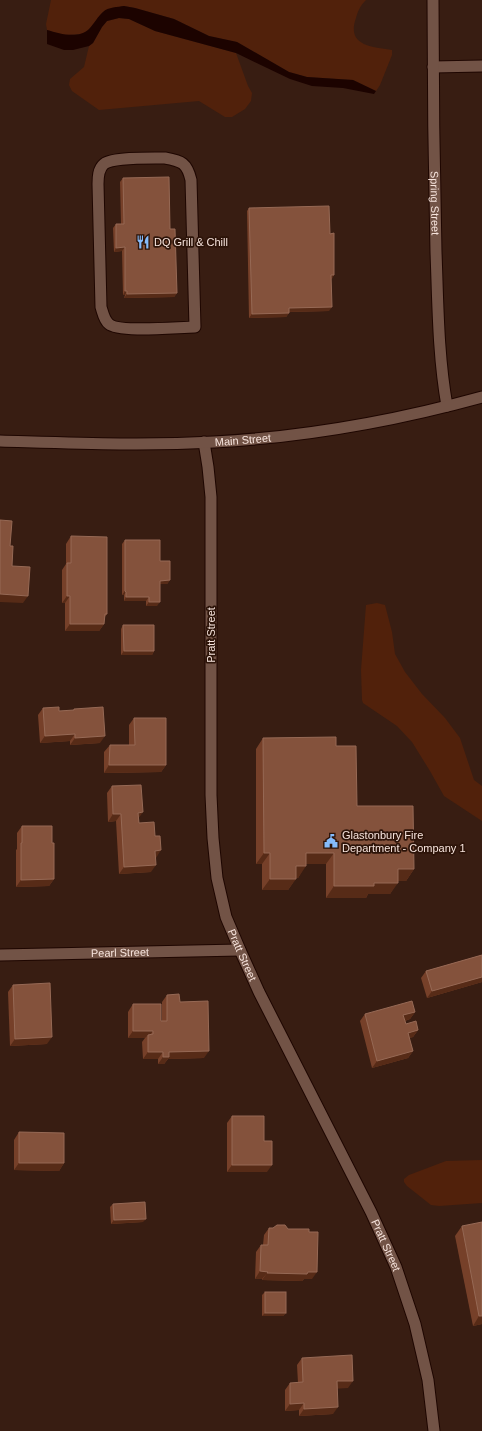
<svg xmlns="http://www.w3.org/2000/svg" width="482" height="1431" viewBox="0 0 482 1431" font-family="Arial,sans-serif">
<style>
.green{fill:#51210b}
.water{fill:#1c0300}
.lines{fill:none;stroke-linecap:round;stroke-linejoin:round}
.service-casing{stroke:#1e0601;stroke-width:13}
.minor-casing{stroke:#1e0601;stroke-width:13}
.secondary-casing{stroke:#1e0601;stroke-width:13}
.service{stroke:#725346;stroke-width:11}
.minor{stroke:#725346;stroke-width:11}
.secondary{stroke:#725346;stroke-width:11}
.wall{fill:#764029}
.shaded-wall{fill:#572b17}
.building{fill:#84523c;stroke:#966955}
.labels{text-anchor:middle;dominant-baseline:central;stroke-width:3.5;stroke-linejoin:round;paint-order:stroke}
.street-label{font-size:11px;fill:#f7e4dd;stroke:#2d1409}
.poi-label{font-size:11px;fill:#f7e4dd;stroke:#2d1409;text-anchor:start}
</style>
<rect width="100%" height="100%" fill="#381d12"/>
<g class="green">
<path d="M51,0h315c-6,6 -8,11 -10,18 -10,28 16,29 36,32v5l-12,30 -4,6 -23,-11 -46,-3 -18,-5 -52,-30 -28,-6 -35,-17 -39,-11 -11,-2 -21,6 -14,18 -6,4 -19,1 -17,-5 -1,-6z"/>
<polygon points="119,18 129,19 155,31 236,53 248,86 252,93 251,101 245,109 232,117 225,117 199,101 99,110 72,91 69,85 70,79 84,67 89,46 93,43 102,27 107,21"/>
<polygon points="377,603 385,605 392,632 395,654 405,672 422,694 445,718 460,738 474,780 482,786 482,821 444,796 430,771 412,742 397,726 363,703 362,700 361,670 366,605"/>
<polygon points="482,1160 482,1203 439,1206 431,1205 407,1186 404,1182 404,1179 409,1175 446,1161"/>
</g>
<path class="water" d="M124,6l11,2 39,11 35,17 28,6 52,30 18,5 46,3 23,11 -2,3 -31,-6 -31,-2 -22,-7 -54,-26 -81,-22 -26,-12 -10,-1 -12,3 -5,6 -9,16 -4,3 -16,4h-9l-17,-6v-14c13,4 32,9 42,-1 5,-5 9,-13 14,-17 5,-5 15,-5 21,-6z"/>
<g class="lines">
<g class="service-casing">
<g id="service">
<polyline points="433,67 482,66"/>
<path d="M165,158c17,3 22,5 26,22l4,147c-16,0 -76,6 -86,-3 -5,-4 -6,-11 -8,-17l-3,-123c0,-6 0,-15 6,-20 9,-7 48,-6 61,-6z"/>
</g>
</g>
<g class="minor-casing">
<g id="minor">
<path id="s1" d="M433,0c0,84 1,168 3,252 2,52 2,103 11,154"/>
<path id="s2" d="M204,442l4,25 3,30v298l2,43 4,40 9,39 14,33 19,42 112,220 25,55 19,57 13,56 6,51"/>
<path id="s3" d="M0,955l240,-5"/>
</g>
</g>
<g class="secondary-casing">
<g id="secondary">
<path id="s4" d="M0,441c71,2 143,5 214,1 90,-5 181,-21 268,-45"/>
</g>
</g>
<use href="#service" class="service"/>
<use href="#minor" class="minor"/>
<use href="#secondary" class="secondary"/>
</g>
<g class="wall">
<polygon points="123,178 170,229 177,293 174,297 124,298 125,295 123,295 122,251 114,252 113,228 116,224 121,224 120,182"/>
<polygon points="249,208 330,234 334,275 331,279 329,311 289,312 289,313 286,317 249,318 247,211"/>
<polygon points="71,536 107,614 104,618 104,624 99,631 65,631 65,603 62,603 62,570 66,564 66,544"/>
<polygon points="125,540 160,561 170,580 167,584 160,584 157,606 146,606 146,601 124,601 124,595 122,595 122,544"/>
<polygon points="123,625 154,651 152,655 121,655 121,629"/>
<polygon points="43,708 59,711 73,711 74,709 100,743 70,745 70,741 40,743 38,715"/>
<polygon points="134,718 166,765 161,772 104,773 104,752 110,745 129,745 129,725"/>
<polygon points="263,738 336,746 357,806 414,869 406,881 398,881 390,894 368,894 366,898 326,898 326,864 306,864 298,878 296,878 288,890 262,890 262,864 256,864 256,749"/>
<polygon points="112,786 139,818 139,823 151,872 119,874 116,821 108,822 107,793"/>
<polygon points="22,826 54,879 49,886 16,887 16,850 17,849 17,833"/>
<polygon points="482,955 482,982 427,998 421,978 426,971"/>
<polygon points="13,985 47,1044 10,1046 8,992"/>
<polygon points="167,995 180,1002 204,1058 168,1059 164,1064 158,1064 158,1059 143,1059 142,1042 145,1038 128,1038 128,1012 133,1004 161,1021 162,1021 162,1002"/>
<polygon points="415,1012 410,1019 405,1021 406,1024 418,1030 413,1037 409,1038 413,1051 408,1058 372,1068 360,1021 365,1014"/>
<polygon points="232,1116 264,1141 267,1172 227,1172 227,1123"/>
<polygon points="19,1132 64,1163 59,1171 14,1170 14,1140"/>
<polygon points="113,1204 143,1222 111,1224 110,1207"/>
<polygon points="462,1226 482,1324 473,1326 455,1236"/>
<polygon points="269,1228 312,1279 304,1279 302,1281 262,1280 262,1279 255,1279 256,1252 261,1245 263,1245 264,1235"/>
<polygon points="265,1292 286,1313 283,1316 262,1316 262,1295"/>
<polygon points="302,1358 348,1388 337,1388 333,1414 299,1416 299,1410 285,1411 285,1390 290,1383 298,1383 297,1365"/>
</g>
<g class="shaded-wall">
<polygon points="125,247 122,251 114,252 116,248"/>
<polygon points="331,275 334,275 332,279 328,279"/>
<polygon points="125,291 127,291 125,295 123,295"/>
<polygon points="177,293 174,297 124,298 127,294"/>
<polygon points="332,307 329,311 286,312 289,308"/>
<polygon points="289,313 286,317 249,318 252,314"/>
<polygon points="170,580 167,584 157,584 160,581"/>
<polygon points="125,591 126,592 124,595 122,595"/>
<polygon points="0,594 28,596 23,603 0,602"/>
<polygon points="67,596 70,596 65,603 62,603"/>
<polygon points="126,597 149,597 146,601 124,601"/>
<polygon points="149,602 160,602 157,606 146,606"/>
<polygon points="70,624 104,624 99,631 65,631"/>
<polygon points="124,651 154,651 152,655 121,655"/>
<polygon points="75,734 70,741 40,743 45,736"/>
<polygon points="105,736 100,743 70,745 75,738"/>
<polygon points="109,765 166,765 161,772 104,773"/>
<polygon points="143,812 138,819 138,813"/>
<polygon points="113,814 121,814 116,821 108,822"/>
<polygon points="161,850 156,858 155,851"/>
<polygon points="264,853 270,853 262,864 256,864"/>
<polygon points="306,853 334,853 326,864 298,864"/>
<polygon points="156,865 151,872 119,874 124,867"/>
<polygon points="296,866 306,866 298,878 288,878"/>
<polygon points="398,869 414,869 406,881 390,881"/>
<polygon points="54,879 49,886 16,887 21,880"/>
<polygon points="270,879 296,879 288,890 262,890"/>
<polygon points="374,883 398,883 390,894 368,894 366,898 326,898 334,886"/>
<polygon points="482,977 482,982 427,998 432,991"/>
<polygon points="415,1012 410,1019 398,1023 403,1015"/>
<polygon points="418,1030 413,1037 403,1040 408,1033"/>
<polygon points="133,1031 153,1031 148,1038 148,1035 145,1038 128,1038"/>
<polygon points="52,1037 47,1044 10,1046 15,1039"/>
<polygon points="209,1051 204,1058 168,1059 164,1064 158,1064 163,1057 169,1052"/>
<polygon points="413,1051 408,1058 372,1068 377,1061"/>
<polygon points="148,1052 163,1052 158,1059 143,1059"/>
<polygon points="19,1163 64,1163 59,1171 14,1170"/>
<polygon points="232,1165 272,1165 267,1172 227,1172"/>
<polygon points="146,1219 143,1222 111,1224 114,1220"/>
<polygon points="260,1271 268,1272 262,1279 255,1279"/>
<polygon points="308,1272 317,1272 312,1279 304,1279 302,1281 262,1280 267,1273"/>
<polygon points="265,1313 286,1313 283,1316 262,1316"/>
<polygon points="479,1316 482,1316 482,1324 473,1326"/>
<polygon points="337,1381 353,1381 348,1388 332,1389"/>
<polygon points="304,1403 299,1410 285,1411 290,1404"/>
<polygon points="338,1407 333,1414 299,1416 304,1409"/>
</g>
<g class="building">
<polygon points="169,177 170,229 175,229 177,293 127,294 127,291 125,291 125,247 116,248 116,224 124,224 123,178"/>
<polygon points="329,206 330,234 334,233 334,275 331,275 332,307 289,308 289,313 252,314 249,208"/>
<polygon points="0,520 12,521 10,546 13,546 12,566 30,567 28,596 0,594"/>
<polygon points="71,536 107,537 107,614 105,614 104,624 70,624 70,596 67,596 67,563 71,563"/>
<polygon points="125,540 160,540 160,561 170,561 170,580 160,581 160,602 149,602 149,597 126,597 126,592 125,591"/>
<polygon points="123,625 154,625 154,651 124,651"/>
<polygon points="59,707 59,711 74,710 74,709 103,707 105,736 75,738 75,734 45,736 43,708"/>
<polygon points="134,718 166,718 166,765 109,765 110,745 135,745"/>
<polygon points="336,737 336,746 356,746 357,806 413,806 414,869 398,869 398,883 374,883 374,886 334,886 334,853 306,853 306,866 296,866 296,879 270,879 270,853 264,853 263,738"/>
<polygon points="141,785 143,812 138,813 139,823 154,822 155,836 160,836 161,850 155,851 156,865 124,867 121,814 113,814 112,786"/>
<polygon points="22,826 52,826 52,843 54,843 54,879 21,880 21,843 22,843"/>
<polygon points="482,955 482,977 432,991 426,971"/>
<polygon points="50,983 52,1037 15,1039 13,985"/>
<polygon points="179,994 180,1002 208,1001 209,1051 169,1052 169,1057 163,1057 163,1052 148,1052 148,1035 153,1034 153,1031 133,1031 133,1004 161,1004 161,1021 167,1021 167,995"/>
<polygon points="412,1001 415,1012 403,1015 406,1024 416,1021 418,1030 408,1033 413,1051 377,1061 365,1014"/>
<polygon points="232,1116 264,1116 264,1141 272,1141 272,1165 232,1165"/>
<polygon points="19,1132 64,1133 64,1163 19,1163"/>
<polygon points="145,1202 146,1219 114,1220 113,1204"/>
<polygon points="482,1222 482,1316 479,1316 462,1226"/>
<polygon points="277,1225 285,1225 288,1229 309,1229 309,1232 318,1232 317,1272 308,1272 307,1274 267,1273 268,1272 260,1271 261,1245 268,1245 269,1228 273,1228"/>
<rect x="265" y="1292" width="21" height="21"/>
<polygon points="352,1355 353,1381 337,1381 338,1407 304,1409 304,1403 290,1404 290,1383 303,1382 302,1358"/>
</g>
<defs>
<g id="restaurant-bare" transform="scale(1.08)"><path d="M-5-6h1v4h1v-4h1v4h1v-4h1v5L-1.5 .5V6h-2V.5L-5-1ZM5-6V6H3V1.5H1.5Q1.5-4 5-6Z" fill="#85bbfb" stroke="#2d1409" stroke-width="2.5" paint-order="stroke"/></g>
<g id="civic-bare" transform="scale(1.08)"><path d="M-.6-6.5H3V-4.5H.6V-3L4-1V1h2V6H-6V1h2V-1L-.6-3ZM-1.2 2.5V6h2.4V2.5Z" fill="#85bbfb" stroke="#2d1409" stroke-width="2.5" paint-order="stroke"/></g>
</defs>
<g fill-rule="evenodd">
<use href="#restaurant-bare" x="143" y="242"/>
<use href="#civic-bare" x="331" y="841"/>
</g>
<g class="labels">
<g class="street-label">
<text stroke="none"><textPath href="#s1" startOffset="203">Spring Street</textPath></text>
<text stroke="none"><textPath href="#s4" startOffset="243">Main Street</textPath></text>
<text transform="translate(211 635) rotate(-90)">Pratt Street</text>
<text stroke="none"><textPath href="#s3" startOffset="120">Pearl Street</textPath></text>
<text stroke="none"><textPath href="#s2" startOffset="518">Pratt Street</textPath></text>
<text stroke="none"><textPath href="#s2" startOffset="842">Pratt Street</textPath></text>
</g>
<g class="poi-label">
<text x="154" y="242">DQ Grill &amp; Chill</text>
<text x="342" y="835">Glastonbury Fire<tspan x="342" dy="13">Department - Company 1</tspan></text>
</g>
</g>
</svg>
